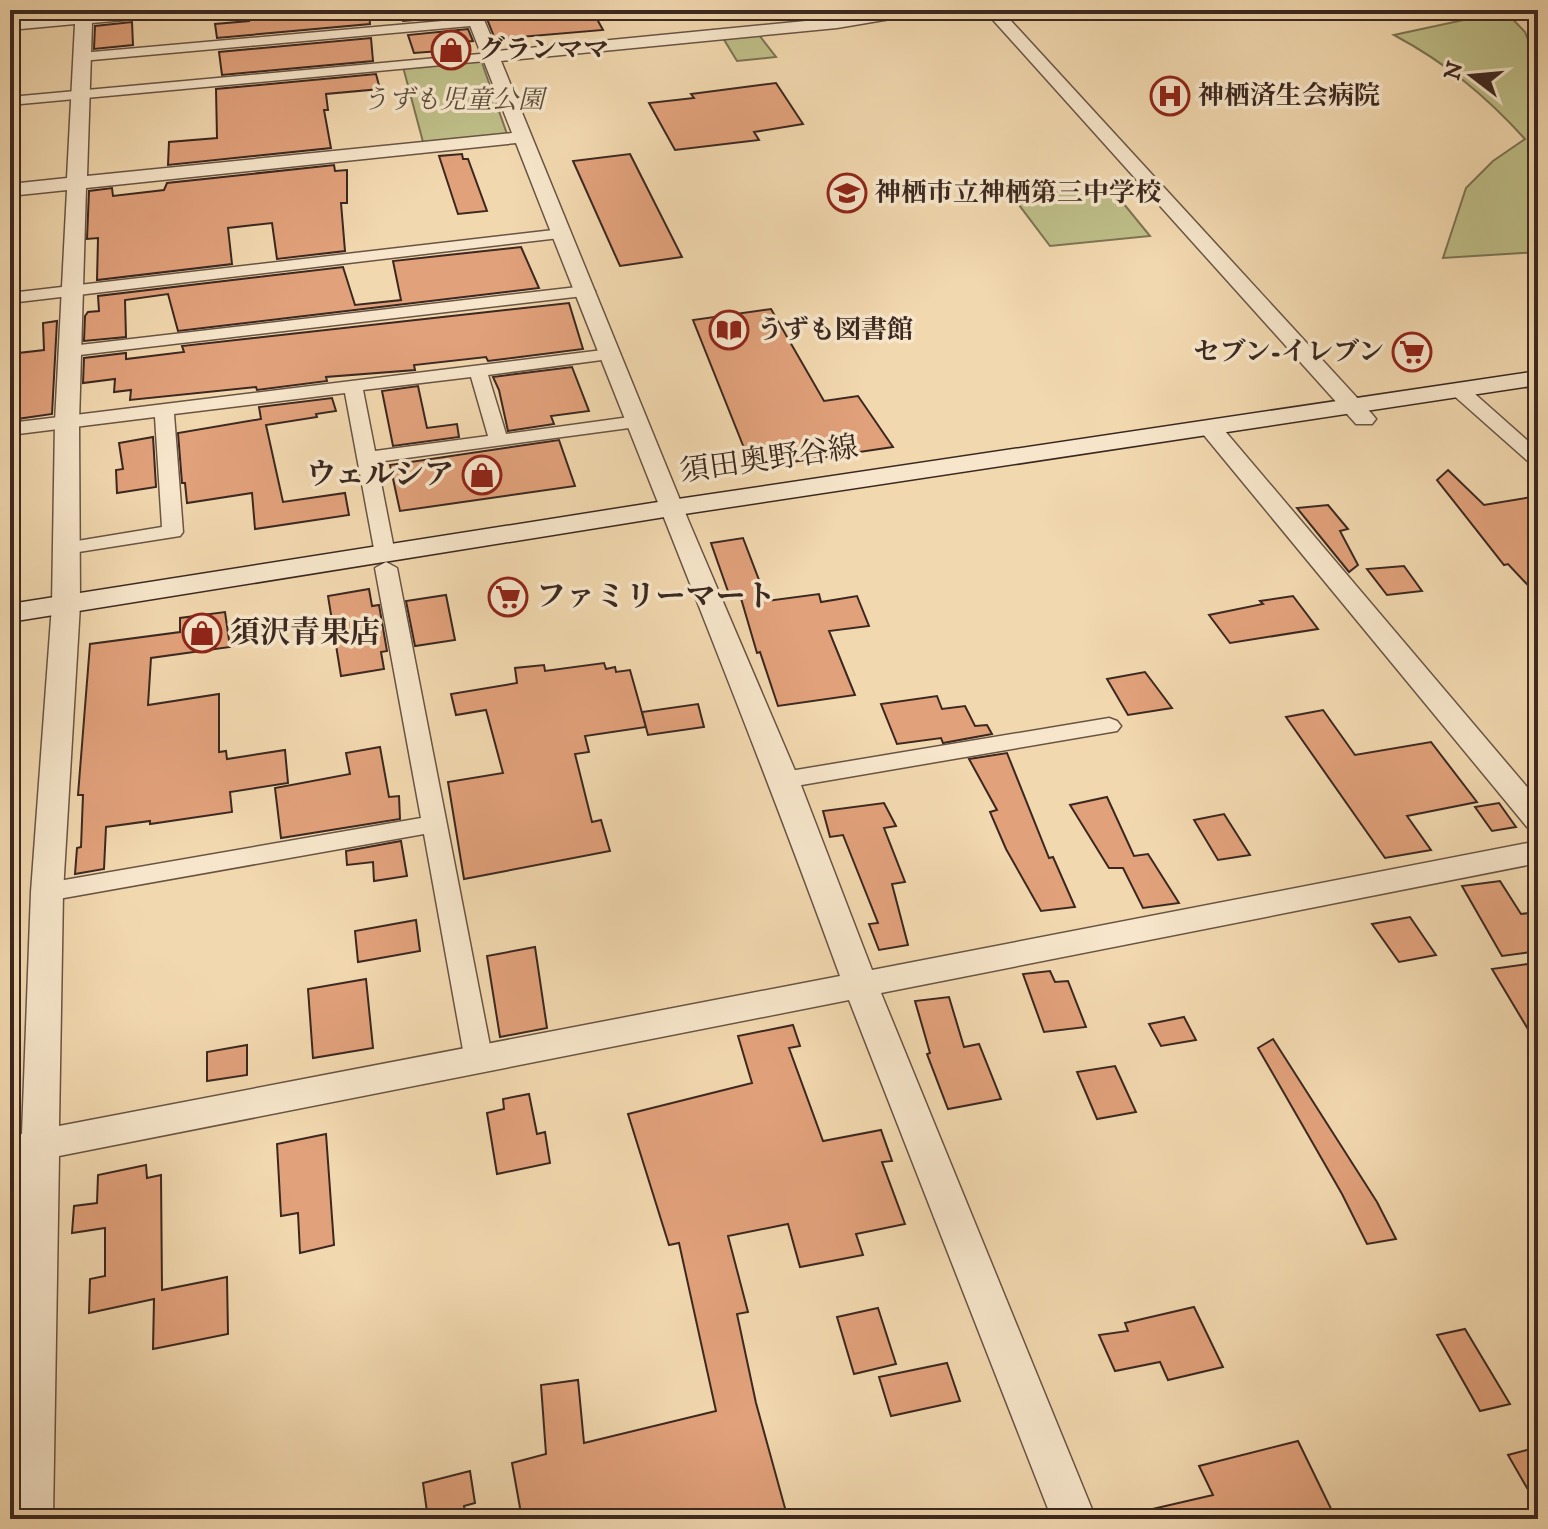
<svg xmlns="http://www.w3.org/2000/svg" width="1548" height="1529" viewBox="0 0 1548 1529" font-family="'IM FELL DW Pica','Noto Serif JP',serif">
<style>
.green{fill:#bebe88;stroke:#7c7354;stroke-width:2}
.building{fill:#e1a17b;stroke:#3b2820;stroke-width:2}
.lines{fill:none;stroke-linecap:round;stroke-linejoin:round}
.minor-casing{stroke:#695444;stroke-width:3}
.tertiary-casing{stroke:#695444;stroke-width:3}
.secondary-casing{stroke:#3b2820;stroke-width:3}
.minor{fill:#f7e6cb;fill-rule:evenodd}
.tertiary{fill:#f7e6cb;fill-rule:evenodd}
.secondary{fill:#f7e6cb;fill-rule:evenodd}
.labels{text-anchor:middle;dominant-baseline:central;stroke-width:7;stroke-linejoin:round;paint-order:stroke}
.far-poi-label{font-size:26px;font-weight:bold;fill:#3b2820;stroke:#f7e6cb;text-anchor:start}
.far-park-label{font-size:26px;font-style:italic;fill:#5c4e3a;stroke:#f7e6cb}
.street-label{font-size:30px;fill:#3b2820;stroke:#f7e6cb}
.poi-label{font-size:30px;font-weight:bold;fill:#3b2820;stroke:#f7e6cb;text-anchor:start}
</style>
<rect width="100%" height="100%" fill="#f2d8af"/>
<filter id="stains"><feTurbulence type="fractalNoise" baseFrequency=".0025" numOctaves="4"/><feColorMatrix values="0 0 0 0 .2 0 0 0 0 .09 0 0 0 0 .02 0 0 0 .5 -.17"/></filter>
<radialGradient id="worn" r=".72"><stop offset=".6" stop-color="#630" stop-opacity="0"/><stop offset="1" stop-color="#630" stop-opacity=".3"/></radialGradient>
<g class="green">
<path d="M1505,11l20,21 13,33v187l-95,6 23,-70 27,-27 32,-22c-40,-44 -79,-76 -131,-104z"/>
<polygon points="759,35 776,57 737,61 723,38"/>
<polygon points="481,60 507,134 423,142 403,67"/>
<polygon points="1110,187 1150,236 1050,246 1013,197"/>
</g>
<g class="building">
<polygon points="252,10 340,10 341,15 369,13 370,24 217,38 215,24 249,21 248,12"/>
<polygon points="399,10 453,10 455,16 463,16 403,21"/>
<polygon points="487,10 592,10 603,30 495,39 485,14 488,14"/>
<polygon points="132,22 133,45 94,49 95,26"/>
<polygon points="468,29 473,41 460,42 462,53 455,53 441,54 440,51 414,53 408,35"/>
<polygon points="371,38 373,61 222,75 219,52"/>
<polygon points="376,74 380,89 326,94 328,110 324,110 331,148 168,165 169,142 217,138 216,89"/>
<polygon points="776,83 803,124 754,132 759,140 675,150 649,103 694,98 691,94"/>
<polygon points="462,154 463,159 468,159 487,211 458,214 439,156"/>
<polygon points="630,154 682,257 620,266 573,161"/>
<polygon points="334,165 335,171 347,170 347,203 341,203 345,251 277,259 272,223 228,228 232,264 97,280 98,238 87,239 89,191 112,188 113,196 164,190 167,183"/>
<polygon points="521,247 539,288 178,331 168,294 125,300 126,337 84,341 85,316 88,312 99,311 98,296 343,267 355,305 401,300 393,261"/>
<polygon points="569,303 583,349 488,361 486,357 414,365 415,370 326,377 327,381 257,390 256,387 130,400 131,390 114,392 115,379 83,383 84,358 126,353 126,359 184,352 182,346"/>
<polygon points="771,309 824,401 858,396 893,447 752,468 693,320"/>
<polygon points="57,321 52,414 17,419 17,384 10,385 10,354 44,350 43,323"/>
<polygon points="572,367 589,411 551,416 554,424 508,431 499,390 493,377"/>
<polygon points="418,386 427,428 457,424 459,437 393,446 382,391"/>
<polygon points="332,398 336,411 316,414 317,417 266,425 283,502 345,493 349,515 255,529 252,493 187,503 185,483 182,483 178,433 261,419 259,407"/>
<polygon points="153,437 156,487 117,493 116,470 123,469 119,443"/>
<polygon points="559,440 575,486 400,511 390,465"/>
<polygon points="1448,470 1484,505 1538,496 1538,596 1508,564 1504,565 1437,480"/>
<polygon points="1328,505 1348,529 1340,531 1358,565 1349,572 1297,508"/>
<polygon points="743,538 767,601 819,594 821,602 857,596 869,626 829,631 855,695 778,706 760,652 757,653 740,595 730,597 711,543"/>
<polygon points="1404,566 1422,591 1387,595 1367,569"/>
<polygon points="369,589 372,606 379,605 387,651 381,652 384,669 341,676 328,596"/>
<polygon points="446,595 455,640 415,646 406,601"/>
<polygon points="1293,596 1318,629 1230,643 1209,615 1263,604 1260,601"/>
<polygon points="225,612 230,647 151,658 148,705 219,694 219,752 226,751 227,759 285,750 288,783 230,792 232,812 150,824 150,821 106,827 104,869 75,874 77,848 81,847 83,795 78,795 90,644 180,632 180,618"/>
<polygon points="604,663 606,669 615,667 616,672 630,670 646,727 585,736 589,752 575,754 592,822 601,820 610,851 464,879 448,782 503,773 486,710 456,715 451,694 517,683 515,668 544,665 545,671"/>
<polygon points="1145,672 1172,708 1128,715 1107,679"/>
<polygon points="937,696 942,709 965,706 975,726 987,725 992,734 943,743 941,738 897,744 881,704"/>
<polygon points="698,704 704,727 648,735 642,712"/>
<polygon points="1323,710 1355,755 1431,742 1477,802 1407,816 1431,850 1385,858 1286,717"/>
<polygon points="380,747 389,797 399,796 400,819 281,838 275,788 350,774 346,753"/>
<polygon points="1007,753 1049,858 1053,857 1075,907 1041,911 1006,849 990,812 997,810 969,759"/>
<polygon points="1107,797 1134,856 1148,854 1179,903 1143,908 1123,868 1109,868 1070,805"/>
<polygon points="884,803 896,826 884,828 905,882 892,884 908,945 879,950 869,924 878,923 843,835 830,837 823,811"/>
<polygon points="1499,803 1516,827 1492,831 1475,807"/>
<polygon points="1224,814 1250,855 1218,860 1194,820"/>
<polygon points="401,841 407,876 374,881 373,862 347,865 346,851"/>
<polygon points="1500,881 1521,914 1529,913 1538,926 1538,951 1502,956 1462,886"/>
<polygon points="1410,917 1436,955 1399,962 1372,924"/>
<polygon points="416,920 420,951 358,962 355,931"/>
<polygon points="535,947 547,1028 500,1037 487,956"/>
<polygon points="1527,964 1538,980 1538,1046 1492,969"/>
<polygon points="1050,971 1055,982 1068,981 1086,1027 1044,1032 1023,974"/>
<polygon points="366,979 373,1048 313,1058 308,989"/>
<polygon points="949,997 964,1047 979,1044 1001,1099 948,1109 927,1054 930,1053 915,1001"/>
<polygon points="1184,1017 1196,1040 1161,1046 1149,1024"/>
<polygon points="793,1025 800,1046 789,1048 823,1141 881,1130 892,1161 882,1162 905,1224 856,1234 863,1255 800,1267 788,1224 728,1236 748,1312 737,1314 756,1403 788,1519 522,1519 512,1463 546,1454 541,1385 578,1380 584,1443 716,1411 679,1243 669,1245 628,1114 752,1083 738,1036"/>
<polygon points="1273,1039 1377,1202 1396,1239 1367,1244 1342,1194 1258,1048"/>
<polygon points="247,1045 247,1075 207,1081 207,1052"/>
<polygon points="1115,1066 1136,1112 1097,1119 1077,1072"/>
<polygon points="529,1094 537,1134 545,1132 550,1163 497,1174 487,1113 504,1109 503,1099"/>
<polygon points="326,1134 334,1245 300,1253 298,1213 281,1216 277,1144"/>
<polygon points="146,1165 147,1178 161,1175 162,1290 227,1277 228,1334 153,1349 154,1299 89,1313 90,1279 105,1276 105,1228 72,1233 74,1206 97,1203 98,1175"/>
<polygon points="1194,1307 1223,1367 1168,1380 1160,1362 1115,1371 1099,1335 1128,1331 1125,1323"/>
<polygon points="878,1308 896,1364 854,1374 837,1317"/>
<polygon points="1465,1329 1510,1404 1480,1411 1437,1335"/>
<polygon points="947,1363 960,1401 891,1416 879,1377"/>
<polygon points="1298,1441 1336,1519 1149,1519 1148,1510 1213,1495 1199,1466"/>
<polygon points="1538,1447 1538,1507 1508,1455"/>
<polygon points="470,1471 475,1503 464,1506 466,1519 428,1519 423,1483"/>
</g>
<g class="lines">
<g class="minor-casing">
<g id="minor">
<polygon points="1528,10 1538,10 1538,28 1533,27 1526,13"/>
<polygon points="476,18 481,19 481,25 81,61 74,57 81,53"/>
<polygon points="491,53 496,54 496,60 10,105 10,97"/>
<polygon points="562,229 570,234 568,237 10,303 10,293"/>
<polygon points="586,286 595,291 592,295 71,356 62,351 71,346"/>
<path d="M611,349l6,1 3,4 -3,4 -129,17 18,59 131,-18 7,2 3,4 -3,4 -267,36 18,92 -10,6 -10,-6 -30,-161 -171,21 9,118 -3,4 -114,18 -10,-6 3,-4 103,-17 -7,-110 -145,18v-12zM471,377l17,59 -113,15 -12,-61z"/>
<polygon points="1459,384 1466,386 1538,450 1538,466 1531,464 1452,394 1450,390 1452,386"/>
<polygon points="386,562 397,568 493,1061 489,1069 479,1072 469,1069 465,1061 424,834 47,901 38,898 34,892 38,886 47,883 421,818 375,568"/>
<polygon points="1109,718 1117,721 1121,726 1117,731 784,788 775,786 772,780 775,774 784,772"/>
</g>
</g>
<g class="tertiary-casing">
<g id="tertiary">
<path d="M76,10h16v3l96,-3 -8,5 -88,8 -5,153 425,-43 -48,-123h16l17,41 340,-33 48,-8h37l-8,5 -77,13 -336,33 188,461 110,258 73,190 666,-129v22l-657,130 215,526h-44l-203,-519 -790,156 -6,363h-43l11,-355 -11,2v-30l12,-2 9,-242 21,-287 3,-183 12,-232 -57,6v-12l57,-6 8,-154 -65,6v-10l66,-6zM516,143c108,278 222,553 324,833l-781,150 4,-234 17,-287 -1,-183 7,-234z"/>
<polygon points="984,10 1001,10 1372,414 1376,419 1372,424 1356,424"/>
<polygon points="1211,422 1219,424 1538,800 1538,831 1527,827 1203,434 1199,429 1203,424"/>
</g>
</g>
<g class="secondary-casing">
<polygon id="secondary" points="1538,371 1538,385 671,516 10,622 10,604 671,500"/>
</g>
<use href="#minor" class="minor"/>
<use href="#tertiary" class="tertiary"/>
<use href="#secondary" class="secondary"/>
</g>
<defs>
<g id="shop-ring" transform="scale(2)"><circle r="9.5" fill="#f7e6cb" stroke="#8f2418" stroke-width="1.5"/><path d="M-5-2.5h2.3a2.7 3.5 0 0 1 5.4 0H5L5.5 6h-11ZM-1.5-2.5h3a1.5 2.3 0 0 0-3 0Z" fill="#8f2418"/></g>
<g id="hospital-ring" transform="scale(2)"><circle r="9.5" fill="#f7e6cb" stroke="#8f2418" stroke-width="1.5"/><path d="M-5-5h3v3.5h4V-5h3V5h-3V1.5h-4V5h-3Z" fill="#8f2418"/></g>
<g id="school-ring" transform="scale(2)"><circle r="9.5" fill="#f7e6cb" stroke="#8f2418" stroke-width="1.5"/><path d="M0-5L7-2L0 1L-7-2ZM-4 1L0 2.5L4 1V4Q0 6-4 4Z" fill="#8f2418"/></g>
<g id="library-ring" transform="scale(2)"><circle r="9.5" fill="#f7e6cb" stroke="#8f2418" stroke-width="1.5"/><path d="M-6-4Q-3-5.5-.7-3.5V5Q-3 3-6 4ZM6-4Q3-5.5 .7-3.5V5Q3 3 6 4Z" fill="#8f2418"/></g>
<g id="supermarket-ring" transform="scale(2)"><circle r="9.5" fill="#f7e6cb" stroke="#8f2418" stroke-width="1.5"/><path d="M-6-5.5h2.5l.6 2H6L4.5 2H-2.5L-4.4-4H-6ZM-1.5 3.2a1.3 1.3 0 1 0 .1 0ZM3 3.2a1.3 1.3 0 1 0 .1 0Z" fill="#8f2418"/></g>
</defs>
<g fill-rule="evenodd">
<use href="#shop-ring" x="451" y="50"/>
<use href="#hospital-ring" x="1170" y="96"/>
<use href="#school-ring" x="847" y="193"/>
<use href="#library-ring" x="729" y="330"/>
<use href="#supermarket-ring" x="1412" y="352"/>
<use href="#shop-ring" x="482" y="475"/>
<use href="#supermarket-ring" x="508" y="597"/>
<use href="#shop-ring" x="202" y="633"/>
</g>
<g class="labels">
<g class="far-poi-label">
<text x="479" y="50">グランママ</text>
<text x="1198" y="96">神栖済生会病院</text>
<text x="875" y="193">神栖市立神栖第三中学校</text>
<text x="757" y="330">うずも図書館</text>
<text x="1384" y="352" text-anchor="end">セブン-イレブン</text>
</g>
<g class="far-park-label">
<text x="453" y="100">うずも児童公園</text>
</g>
<g class="street-label">
<text transform="translate(769 460) rotate(-8)">須田奥野谷線</text>
</g>
<g class="poi-label">
<text x="454" y="475" text-anchor="end">ウェルシア</text>
<text x="536" y="597">ファミリーマート</text>
<text x="230" y="633">須沢青果店</text>
</g>
</g>
<rect width="1548" height="1529" fill="none" stroke="#f2d8af" stroke-width="40"/>
<rect x="12" y="12" width="1524" height="1505" fill="none" stroke="#3b2820" stroke-width="4"/>
<rect x="20" y="20" width="1508" height="1489" fill="none" stroke="#3b2820" stroke-width="2"/>
<g transform="translate(1472 76) rotate(286)" stroke="#f7e6cb" stroke-width="6" paint-order="stroke">
<path d="M0-6L14 30L0 20L-14 30Z" fill="#3b2820"/>
<text y="-12" font-size="22" font-weight="bold" text-anchor="middle" fill="#3b2820">N</text>
</g>
<rect width="100%" height="100%" filter="url(#stains)"/>
<rect width="100%" height="100%" fill="url(#worn)"/>
</svg>
